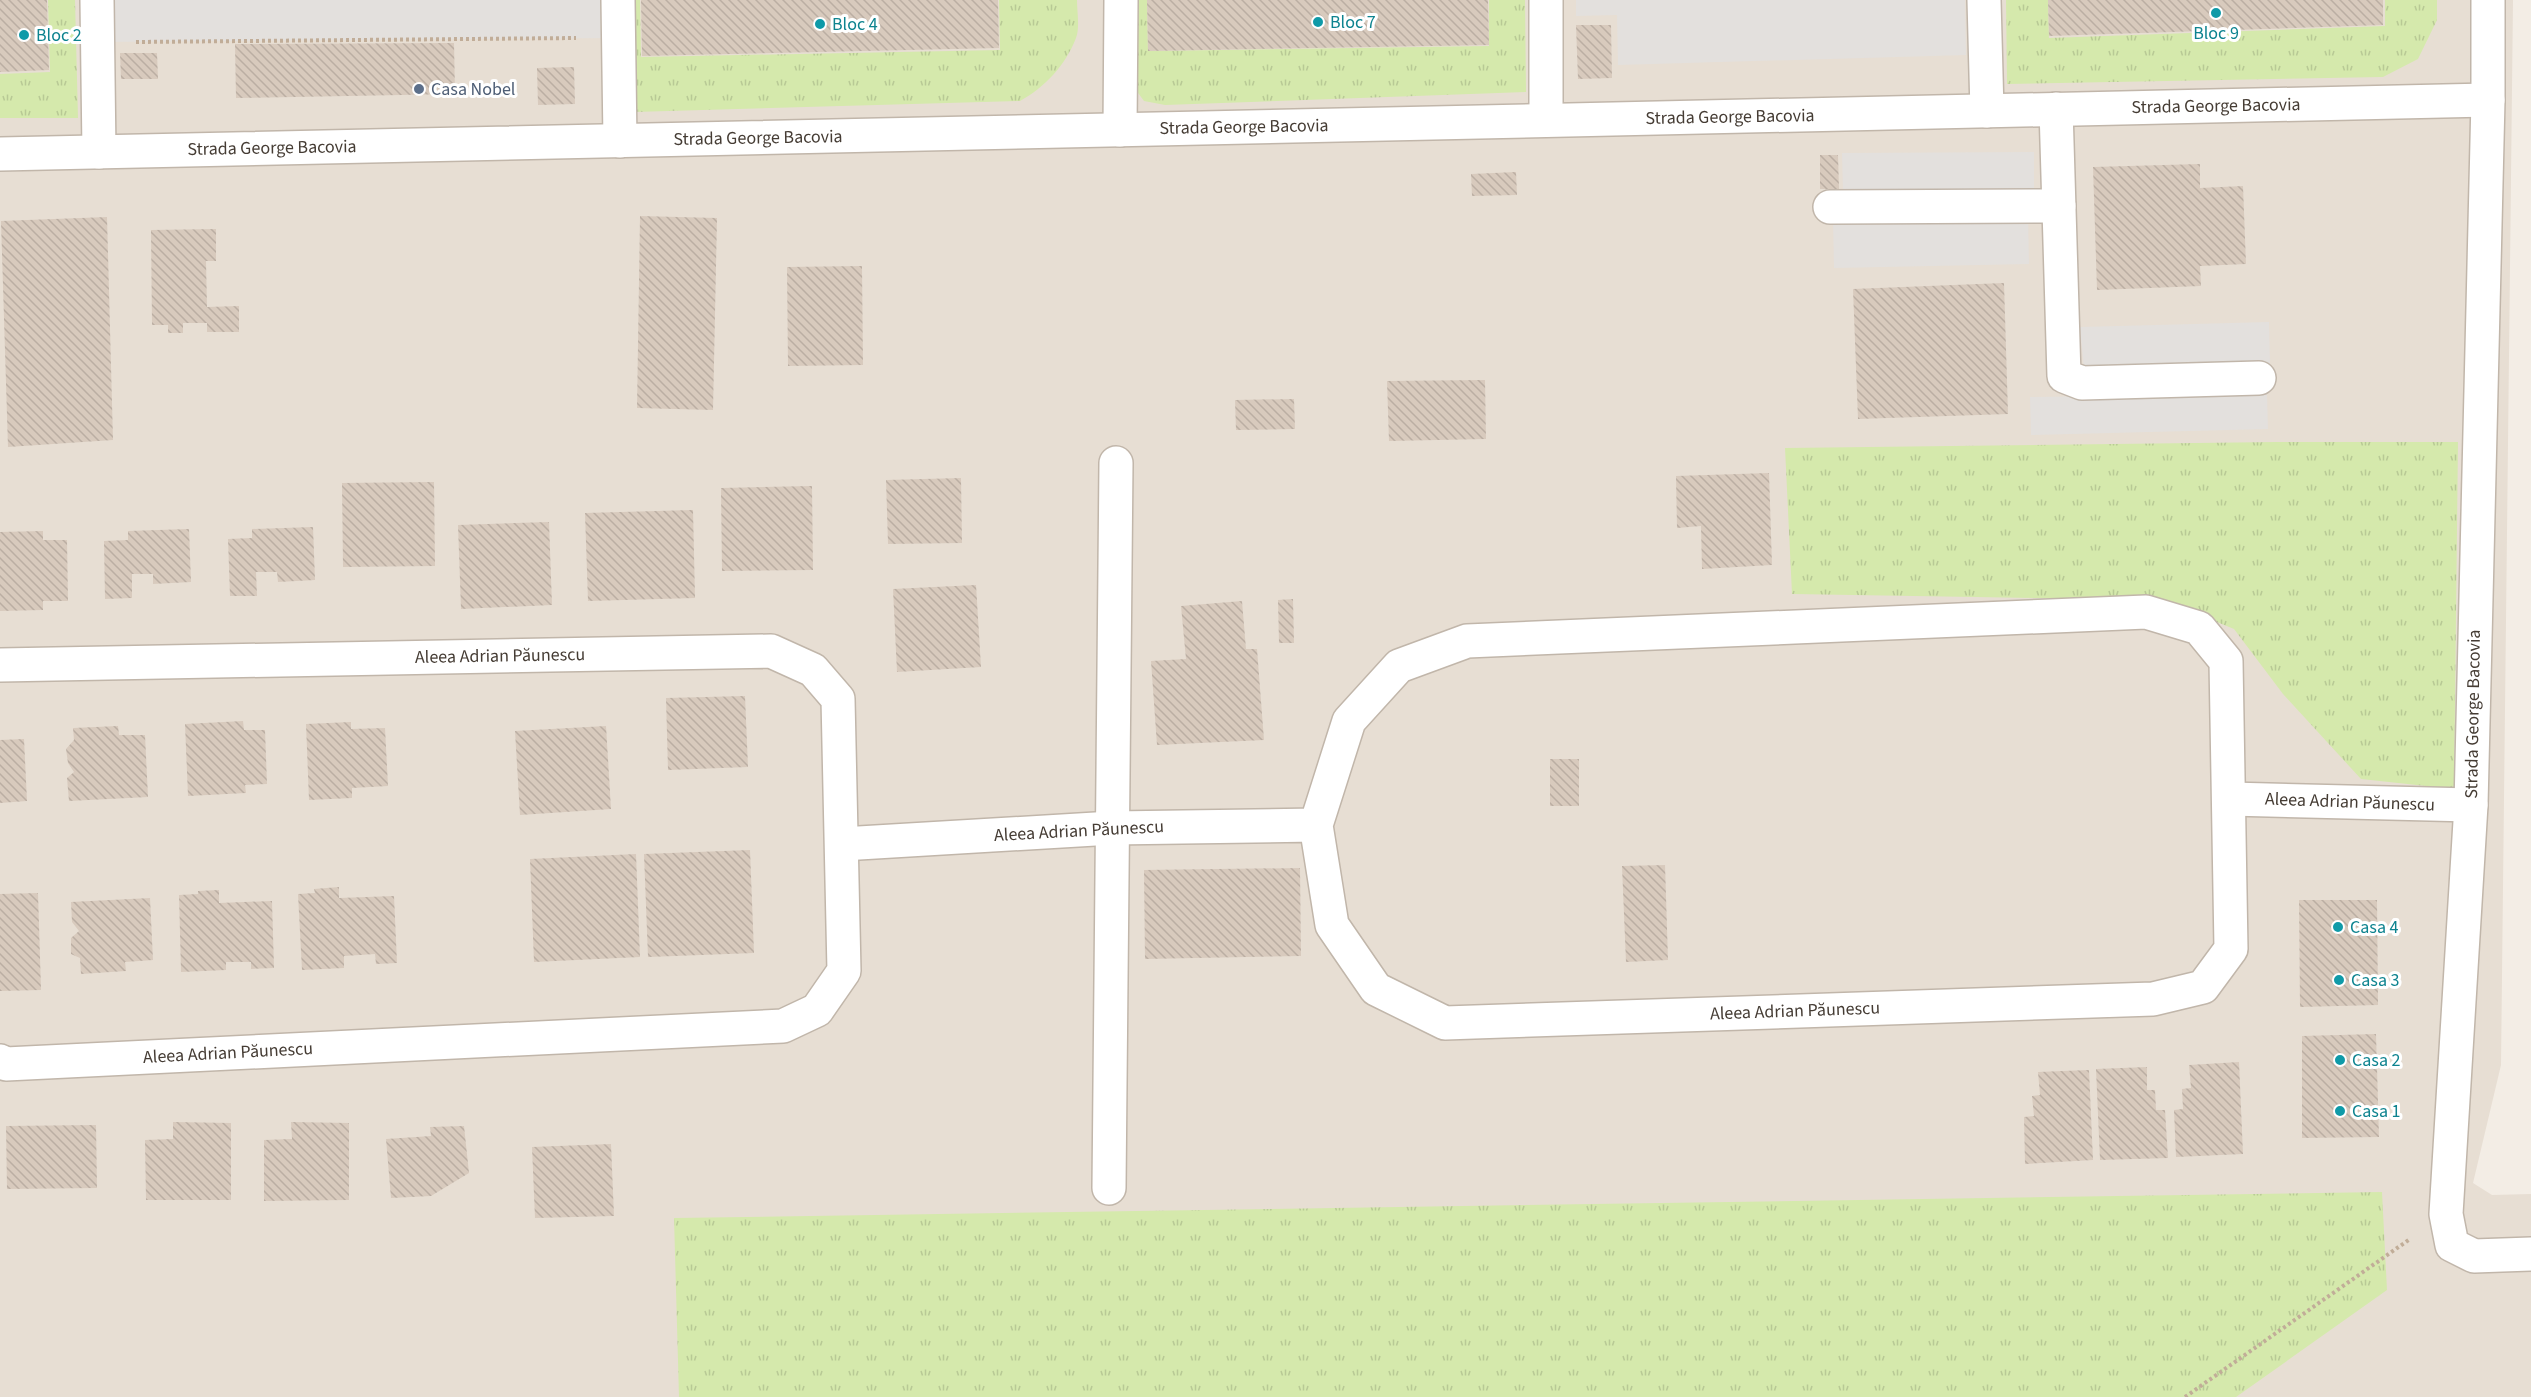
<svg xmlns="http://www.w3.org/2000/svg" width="2531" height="1397" viewBox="0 0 2531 1397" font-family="'Source Sans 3',sans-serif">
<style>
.residential{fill:#e7ded3}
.grass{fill:url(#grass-tufts)}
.parking{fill:#e3e0dd}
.building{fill:url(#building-back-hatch)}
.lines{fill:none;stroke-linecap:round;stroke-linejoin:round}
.minor-casing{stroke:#c1b6aa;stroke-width:36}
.path{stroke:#c1ad98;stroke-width:4;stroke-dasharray:3 3;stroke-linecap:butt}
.minor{stroke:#fff;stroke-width:33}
.culture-dot{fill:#0f9aa8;stroke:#fff;stroke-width:2}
.service-dot{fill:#5c6f8a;stroke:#fff;stroke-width:2}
.labels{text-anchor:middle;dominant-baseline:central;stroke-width:6;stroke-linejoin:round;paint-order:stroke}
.culture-label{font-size:18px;fill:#0d838f;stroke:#fff;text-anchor:start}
.service-label{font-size:18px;fill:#4e5e75;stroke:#fff;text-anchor:start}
.street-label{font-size:18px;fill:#453c34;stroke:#fff}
</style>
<defs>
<pattern id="grass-tufts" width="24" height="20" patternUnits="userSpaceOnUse" patternTransform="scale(1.5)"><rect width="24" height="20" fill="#d5e9ac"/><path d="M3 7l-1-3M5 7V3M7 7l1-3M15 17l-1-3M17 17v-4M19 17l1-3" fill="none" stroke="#b8c995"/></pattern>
<pattern id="building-back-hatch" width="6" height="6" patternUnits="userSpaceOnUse" patternTransform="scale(1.5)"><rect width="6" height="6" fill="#d8cabd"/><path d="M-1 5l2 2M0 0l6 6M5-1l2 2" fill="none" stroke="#bbaea3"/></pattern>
</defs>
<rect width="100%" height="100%" fill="#f3ede5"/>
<polygon class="residential" points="0,0 2513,0 2501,1065 2473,1183 2492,1195 2531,1194 2531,1397 0,1397"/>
<g class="grass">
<polygon points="48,0 75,0 78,118 0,118 0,74 50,72"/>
<path d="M631,0h9l1,57 359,-7 -1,-50h78c0,11 3,28 -1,38 -11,28 -31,49 -56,63l-386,11z"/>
<polygon points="1128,0 1147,0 1148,51 1489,46 1489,0 1525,0 1526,92 1165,105 1144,101 1127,78"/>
<polygon points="2006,0 2048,0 2049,38 2385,26 2385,0 2437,0 2437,20 2418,59 2383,77 2007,84"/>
<polygon points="2276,442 2458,442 2454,789 2361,779 2283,694 2234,629 2163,600 1792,594 1785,448"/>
<polygon points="2382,1192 2387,1290 2236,1397 679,1397 674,1218"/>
</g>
<g class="parking">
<polygon points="97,0 618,0 619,38 98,42"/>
<polygon points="1576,0 1965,0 1966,55 1618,65 1617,15 1576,16"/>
<polygon points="2034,152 2034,189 1843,192 1842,153"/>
<polygon points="2028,215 2029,264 1834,268 1833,222"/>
<polygon points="2269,322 2270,364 2084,370 2080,327"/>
<polygon points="2267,394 2268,429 2031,435 2030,397"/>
</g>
<g class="building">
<polygon points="0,0 47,0 49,70 0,72"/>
<polygon points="641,0 998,0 999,48 642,56"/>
<polygon points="1147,0 1488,0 1489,45 1148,51"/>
<polygon points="2048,0 2383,0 2383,25 2049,36"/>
<polygon points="1576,25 1611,25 1612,78 1578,79"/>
<polygon points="454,43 455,94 236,98 235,44"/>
<polygon points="120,53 157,53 158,79 121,79"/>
<polygon points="574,67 575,104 538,105 537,68"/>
<polygon points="1820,155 1838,155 1839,189 1820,189"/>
<polygon points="2200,164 2200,188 2243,186 2246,264 2200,266 2201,286 2097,290 2093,167"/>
<polygon points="1516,172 1517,195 1472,196 1471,174"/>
<polygon points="640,216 717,218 713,410 637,408"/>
<polygon points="107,217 113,440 8,447 1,221"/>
<polygon points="216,229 216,261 206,261 207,307 239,306 239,332 207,332 207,323 183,323 183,333 168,333 168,325 152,325 151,230"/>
<polygon points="862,266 863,365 788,366 787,267"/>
<polygon points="2004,283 2008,414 1858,419 1853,289"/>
<polygon points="1485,380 1486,439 1389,441 1387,381"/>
<polygon points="1294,399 1295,429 1236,430 1235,400"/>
<polygon points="1769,473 1772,565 1702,569 1701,526 1677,528 1676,476"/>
<polygon points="961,478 962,543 888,544 886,480"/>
<polygon points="434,482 435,566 343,567 342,483"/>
<polygon points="812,486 813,570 722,571 721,488"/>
<polygon points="693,510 695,598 588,601 585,513"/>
<polygon points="549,522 552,605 461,609 458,525"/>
<polygon points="313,527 315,580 278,582 277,572 256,572 257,596 230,596 228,539 252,538 252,529"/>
<polygon points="189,529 191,582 153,584 153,574 132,574 132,598 105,599 104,541 128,540 128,531"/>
<polygon points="43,531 43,540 67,540 68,601 43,601 43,610 0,611 0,532"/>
<polygon points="976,585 981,667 897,672 893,589"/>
<polygon points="1293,599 1294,643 1279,643 1278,600"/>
<polygon points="1242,601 1246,649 1257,649 1264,740 1157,745 1151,661 1186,659 1181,606"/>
<polygon points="745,696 748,767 668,770 666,698"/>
<polygon points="243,721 244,730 265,730 267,784 245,785 246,793 188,796 185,724"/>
<polygon points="351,722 351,729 385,728 388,786 352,788 352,798 309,800 306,724"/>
<polygon points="118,726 119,735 145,735 148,797 69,801 67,778 74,772 68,763 66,749 74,740 73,728"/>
<polygon points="606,726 611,809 520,815 515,731"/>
<polygon points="24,739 27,801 0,803 0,740"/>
<rect x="1550" y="759" width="29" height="47"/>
<polygon points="750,850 754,953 648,957 644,854"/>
<polygon points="636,854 640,957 534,962 530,859"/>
<polygon points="1665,865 1668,960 1626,962 1622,866"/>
<polygon points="1300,868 1301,956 1145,959 1144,870"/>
<polygon points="339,887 339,898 394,896 397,963 376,964 375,954 344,956 344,968 302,970 298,894 315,893 314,889"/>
<polygon points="219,890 219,903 272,901 274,968 251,969 251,962 226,962 226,970 181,972 179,895 198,894 198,891"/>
<polygon points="38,893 41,990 0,991 0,894"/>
<polygon points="150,898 153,960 125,962 126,971 81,974 80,958 71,954 71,938 79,931 72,922 71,902"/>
<polygon points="2299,900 2377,900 2378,1005 2300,1007"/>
<polygon points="2376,1034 2379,1137 2302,1138 2302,1036"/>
<polygon points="2239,1062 2243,1154 2176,1157 2174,1110 2183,1109 2182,1089 2191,1088 2189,1065"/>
<polygon points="2147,1067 2147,1090 2155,1090 2156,1110 2165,1110 2168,1158 2100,1160 2096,1069"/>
<polygon points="2089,1070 2093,1160 2025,1164 2024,1117 2034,1116 2032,1096 2040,1095 2038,1072"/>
<polygon points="173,1122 231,1123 231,1200 146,1200 145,1140 173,1139"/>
<polygon points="291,1122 349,1123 349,1200 264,1201 264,1140 292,1139"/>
<polygon points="96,1125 97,1188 7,1189 6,1126"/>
<polygon points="464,1126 469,1173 431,1196 391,1198 386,1139 431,1136 430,1127"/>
<polygon points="611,1144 614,1216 535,1218 532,1147"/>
</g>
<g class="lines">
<g class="minor-casing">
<g id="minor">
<polyline points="97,0 99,152"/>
<polyline points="618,0 620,141"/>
<polyline points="1546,0 1546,120"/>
<polyline points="1984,0 1987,111"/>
<polyline points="2488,0 2488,100 2471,805 2446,1214 2452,1245 2474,1256 2531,1254"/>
<polyline points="2056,109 2064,376 2082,383 2259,378"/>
<polyline points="1120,130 1121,0"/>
<polyline points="0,154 2488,100"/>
<polyline points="1830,207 2059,206"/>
<polyline points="0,665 771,651 813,670 838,699 844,971 817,1010 783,1026 6,1064 0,1061"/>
<polyline points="2230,799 2471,805"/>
<polyline points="842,844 1112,828 1316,825 1332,925 1376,989 1445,1023 2153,999 2203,987 2231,949 2226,661 2199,628 2146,612 1467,641 1399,666 1349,721 1316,825"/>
<polyline points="1109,1188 1116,463"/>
</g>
</g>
<g class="path">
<polyline points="136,42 576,38"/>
<polyline points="2185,1397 2410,1239"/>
</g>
<use href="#minor" class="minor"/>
</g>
<g class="culture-dot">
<circle cx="2216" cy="13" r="6"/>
<circle cx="1318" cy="22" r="6"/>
<circle cx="820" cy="24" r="6"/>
<circle cx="24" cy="35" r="6"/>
<circle cx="2338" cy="927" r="6"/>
<circle cx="2339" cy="980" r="6"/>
<circle cx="2340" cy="1060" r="6"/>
<circle cx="2340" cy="1111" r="6"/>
</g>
<circle class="service-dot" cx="419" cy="89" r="6"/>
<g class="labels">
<g class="culture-label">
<text x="1330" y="22">Bloc 7</text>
<text x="832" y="24">Bloc 4</text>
<text x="2216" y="33" text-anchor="middle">Bloc 9</text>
<text x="36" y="35">Bloc 2</text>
<text x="2350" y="927">Casa 4</text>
<text x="2351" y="980">Casa 3</text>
<text x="2352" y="1060">Casa 2</text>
<text x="2352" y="1111">Casa 1</text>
</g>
<g class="service-label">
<text x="431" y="89">Casa Nobel</text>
</g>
<g class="street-label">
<text transform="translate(2216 106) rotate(-1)">Strada George Bacovia</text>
<text transform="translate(1730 117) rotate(-1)">Strada George Bacovia</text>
<text transform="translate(1244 127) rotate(-1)">Strada George Bacovia</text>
<text transform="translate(758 138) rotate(-1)">Strada George Bacovia</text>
<text transform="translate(272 148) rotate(-1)">Strada George Bacovia</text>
<text transform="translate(500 656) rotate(-1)">Aleea Adrian Păunescu</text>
<text transform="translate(2473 714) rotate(-89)">Strada George Bacovia</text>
<text transform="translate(2350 802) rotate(2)">Aleea Adrian Păunescu</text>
<text transform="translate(1079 831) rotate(-3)">Aleea Adrian Păunescu</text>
<text transform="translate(1795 1011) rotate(-2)">Aleea Adrian Păunescu</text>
<text transform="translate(228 1053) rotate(-3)">Aleea Adrian Păunescu</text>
</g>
</g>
</svg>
